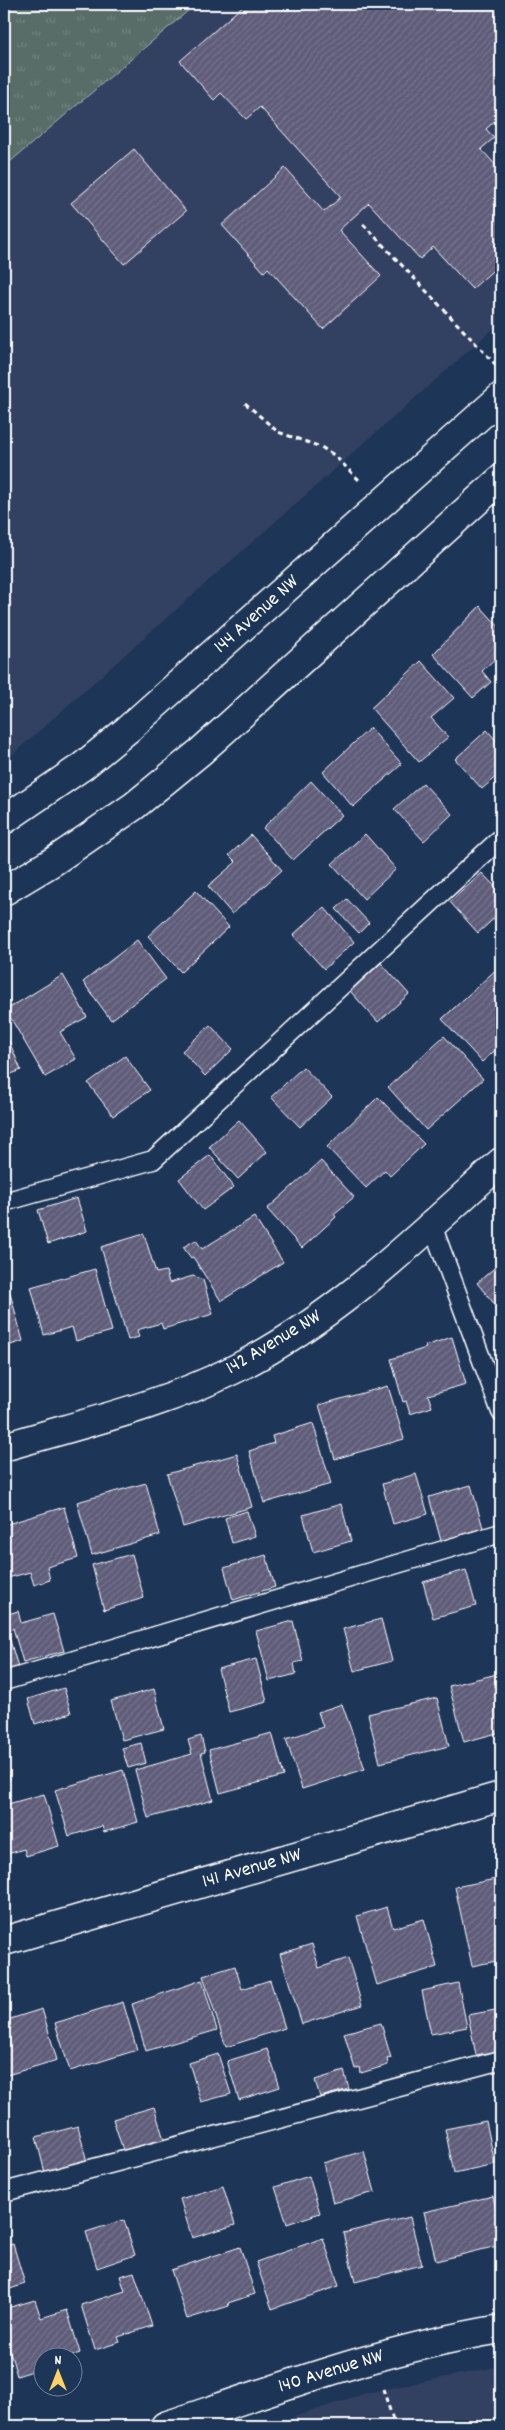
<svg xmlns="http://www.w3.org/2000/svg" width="505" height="2430" viewBox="0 0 505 2430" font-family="Dekko,sans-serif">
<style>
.built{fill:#314162}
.park{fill:url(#park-tufts);stroke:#acb6b4}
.building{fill:url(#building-hatch);stroke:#fff}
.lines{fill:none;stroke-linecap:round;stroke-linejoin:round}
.service-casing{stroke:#fff;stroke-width:21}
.minor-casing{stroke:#fff;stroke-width:31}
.tertiary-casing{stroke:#fff;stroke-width:31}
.path{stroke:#fff;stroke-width:3;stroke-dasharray:5 4;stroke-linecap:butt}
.service{stroke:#1d3557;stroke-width:18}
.minor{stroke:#1d3557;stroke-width:28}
.tertiary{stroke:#1d3557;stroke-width:28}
.labels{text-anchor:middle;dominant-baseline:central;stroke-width:4.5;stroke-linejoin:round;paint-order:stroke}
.street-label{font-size:20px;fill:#fff;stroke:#1d3557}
</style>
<defs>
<pattern id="park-tufts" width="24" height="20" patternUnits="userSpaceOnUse" patternTransform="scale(1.25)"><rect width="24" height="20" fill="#596d68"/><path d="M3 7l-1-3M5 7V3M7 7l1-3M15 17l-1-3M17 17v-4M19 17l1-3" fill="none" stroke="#72837f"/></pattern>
<pattern id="building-hatch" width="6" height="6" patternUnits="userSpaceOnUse" patternTransform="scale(1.25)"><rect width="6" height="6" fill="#5f5c7a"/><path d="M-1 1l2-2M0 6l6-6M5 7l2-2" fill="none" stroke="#77748e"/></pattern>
</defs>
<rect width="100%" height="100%" fill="#1d3557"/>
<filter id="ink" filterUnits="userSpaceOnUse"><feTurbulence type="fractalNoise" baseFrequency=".02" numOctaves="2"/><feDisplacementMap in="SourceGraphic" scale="10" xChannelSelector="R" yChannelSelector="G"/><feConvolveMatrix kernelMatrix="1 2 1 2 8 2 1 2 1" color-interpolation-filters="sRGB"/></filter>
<g filter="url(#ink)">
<g class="built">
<polygon points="196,4 501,4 501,322 4,762 4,167"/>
<polygon points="501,2366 501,2426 267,2426 366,2393"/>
</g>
<polygon class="park" points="4,4 196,4 4,167"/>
<g class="building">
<polygon points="245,4 501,4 501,115 486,129 494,138 481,149 501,171 501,263 472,289 433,247 420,259 369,203 339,230 381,276 323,329 268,268 264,272 222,225 285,168 324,212 341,197 260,107 246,119 221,93 214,100 180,61"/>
<polygon points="134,149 186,211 124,264 71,203"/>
<polygon points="480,606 501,629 501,653 482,671 491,682 473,698 433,654"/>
<polygon points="421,661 454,698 431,718 448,737 419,762 371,708"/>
<polygon points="370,728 402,764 353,807 323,772"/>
<polygon points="487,730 501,746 501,772 482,789 455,759"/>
<polygon points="311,781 342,815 293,860 263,828"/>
<polygon points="423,783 452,814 424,841 394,809"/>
<polygon points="365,834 396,869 364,899 332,864"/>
<polygon points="251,835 282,870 232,914 208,886 236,862 229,855"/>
<polygon points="482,873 501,893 501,912 478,933 450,902"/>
<polygon points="196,891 229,927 181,972 148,936"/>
<polygon points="347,899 369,923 359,933 336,909"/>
<polygon points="324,907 354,942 324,969 293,935"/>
<polygon points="137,940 166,979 111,1020 83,982"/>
<polygon points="381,963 409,994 378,1022 350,991"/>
<polygon points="501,965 501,1045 482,1062 442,1019"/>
<polygon points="63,975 87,1017 60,1032 76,1059 45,1077 6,1010"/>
<polygon points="210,1025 233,1049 205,1076 182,1051"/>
<polygon points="4,1029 21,1070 4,1077"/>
<polygon points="444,1036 483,1079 426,1130 388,1087"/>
<polygon points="125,1056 150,1090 113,1116 88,1083"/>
<polygon points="303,1067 332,1097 300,1127 271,1097"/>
<polygon points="378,1097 424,1144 390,1176 385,1170 366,1188 327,1147"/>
<polygon points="239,1120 267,1152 238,1179 209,1147"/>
<polygon points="210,1155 234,1187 203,1210 179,1179"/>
<polygon points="321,1161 354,1197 334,1214 336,1217 302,1248 267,1209"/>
<polygon points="77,1198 87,1231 48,1244 38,1210"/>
<polygon points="254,1217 283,1262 221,1301 193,1257 191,1258 183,1247 196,1240 202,1249"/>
<polygon points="144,1234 156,1273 166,1271 169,1283 193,1276 203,1280 213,1314 163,1329 161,1323 137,1330 139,1337 128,1340 101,1247"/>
<polygon points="501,1262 501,1312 477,1283"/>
<polygon points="95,1269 112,1331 76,1341 72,1327 44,1335 31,1287"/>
<polygon points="10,1293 23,1341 4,1347 4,1295"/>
<polygon points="452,1337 466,1384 428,1395 432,1407 410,1414 406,1401 403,1402 391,1359 426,1348 425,1346"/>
<polygon points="388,1386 404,1439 335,1459 319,1405"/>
<polygon points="313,1423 331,1484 264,1503 249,1451 274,1443 272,1436"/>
<polygon points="237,1454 252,1507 183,1527 167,1474"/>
<polygon points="416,1474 428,1514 393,1524 382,1484"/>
<polygon points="146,1483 160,1535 92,1555 77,1502"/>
<polygon points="471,1485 483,1528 441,1541 429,1497"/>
<polygon points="341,1504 351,1541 313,1552 303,1515"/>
<polygon points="64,1507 78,1558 47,1567 50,1580 34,1585 30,1572 4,1579 4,1525"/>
<polygon points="247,1511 255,1536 232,1543 225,1518"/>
<polygon points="132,1554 144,1598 104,1610 92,1565"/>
<polygon points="266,1555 275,1587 233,1600 224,1568"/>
<polygon points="466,1570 476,1606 433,1618 423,1582"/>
<polygon points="18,1611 21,1623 53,1614 64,1651 23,1662 13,1628 10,1630 5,1615"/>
<polygon points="381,1619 392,1661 354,1671 343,1629"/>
<polygon points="293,1621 303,1661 294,1663 296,1674 269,1681 256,1631"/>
<polygon points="6,1627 18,1667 4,1671 4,1628"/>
<polygon points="256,1659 267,1702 229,1712 218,1669"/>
<polygon points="501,1673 501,1732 464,1742 449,1686"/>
<polygon points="64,1688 71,1713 35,1724 28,1699"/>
<polygon points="154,1689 164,1729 122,1740 111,1701"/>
<polygon points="437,1698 449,1746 380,1763 368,1714"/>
<polygon points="342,1704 365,1769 302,1789 286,1739 323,1727 318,1712"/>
<polygon points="272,1733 284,1776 220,1793 209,1750"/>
<polygon points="201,1736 205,1752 201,1753 213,1800 148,1818 135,1770 192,1754 188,1740"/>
<polygon points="141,1743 146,1763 128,1768 122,1748"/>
<polygon points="4,1756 10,1779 4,1781"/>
<polygon points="123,1770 138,1822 104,1832 102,1826 69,1836 55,1790"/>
<polygon points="44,1794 59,1846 26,1856 24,1849 4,1855 4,1805"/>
<polygon points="501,1878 501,1960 472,1966 455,1887"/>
<polygon points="387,1907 393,1928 424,1919 437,1967 377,1985 357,1916"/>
<polygon points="312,1944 319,1968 348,1958 362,2005 302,2024 280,1954"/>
<polygon points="235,1966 242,1989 270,1980 285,2028 226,2047 203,1976"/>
<polygon points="202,1980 217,2030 146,2051 132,2004"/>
<polygon points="458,1983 467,2027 431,2034 422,1991"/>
<polygon points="123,2002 137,2050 70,2071 55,2023"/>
<polygon points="42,2009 57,2060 4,2076 4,2021"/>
<polygon points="501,2009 501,2050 476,2055 468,2015"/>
<polygon points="381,2023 391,2058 387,2059 388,2065 361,2073 360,2067 355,2069 344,2033"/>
<polygon points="267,2049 280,2087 239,2100 227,2061"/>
<polygon points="218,2054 231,2094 201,2102 189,2063"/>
<polygon points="344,2071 349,2089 320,2097 315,2080"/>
<polygon points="154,2107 165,2143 125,2156 113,2119"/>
<polygon points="486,2121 495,2164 454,2173 445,2129"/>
<polygon points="78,2126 88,2166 46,2177 36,2137"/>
<polygon points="364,2151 375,2192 333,2203 323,2163"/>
<polygon points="309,2176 320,2213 287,2224 275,2187"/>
<polygon points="223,2186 235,2225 192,2238 180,2199"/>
<polygon points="493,2196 501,2229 501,2245 436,2261 424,2212"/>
<polygon points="410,2217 422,2265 355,2282 343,2233"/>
<polygon points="124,2220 135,2255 97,2268 86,2232"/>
<polygon points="323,2238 339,2286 272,2309 256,2262"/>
<polygon points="13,2244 25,2284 4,2291 4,2246"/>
<polygon points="240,2247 255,2294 228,2303 229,2306 187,2319 171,2270"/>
<polygon points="134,2272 152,2326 118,2337 120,2342 95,2350 81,2305 125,2291 120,2276"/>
<polygon points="35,2300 41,2318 67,2310 80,2353 66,2358 42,2358 42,2368 17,2376 4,2331 4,2309"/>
</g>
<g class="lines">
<g class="service-casing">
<g id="service">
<polyline points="4,1202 153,1160 501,838"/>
<polyline points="432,1225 501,1412"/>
<polyline points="4,1681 501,1533"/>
<polyline points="4,2192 501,2060"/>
</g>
</g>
<g class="minor-casing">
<g id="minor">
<path d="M4,1447c76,-23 157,-41 229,-77 102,-51 184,-132 268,-208"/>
<polyline points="4,1941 501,1796"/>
</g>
</g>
<g class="tertiary-casing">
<g id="tertiary">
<polyline points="4,820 83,766 127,730 501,397"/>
<polyline points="4,891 54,861 134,806 200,752 501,479"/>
<path d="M165,2426c110,-37 221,-78 336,-97"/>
</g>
</g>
<g class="path">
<polyline points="363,224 497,366"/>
<polyline points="245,403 278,432 321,447 334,455 360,481"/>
<polyline points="383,2389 395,2426"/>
</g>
<use href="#service" class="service"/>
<use href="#minor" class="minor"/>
<use href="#tertiary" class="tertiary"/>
</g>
</g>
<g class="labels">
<g class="street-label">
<text transform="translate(257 615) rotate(-42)">144 Avenue NW</text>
<text transform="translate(274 1343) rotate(-31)">142 Avenue NW</text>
<text transform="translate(252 1869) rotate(-16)">141 Avenue NW</text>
<text transform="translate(331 2372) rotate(-17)">140 Avenue NW</text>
</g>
</g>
<rect width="505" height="2430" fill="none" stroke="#1d3557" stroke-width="20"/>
<rect x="10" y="10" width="485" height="2410" fill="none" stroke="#fff" stroke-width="2" filter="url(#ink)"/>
<g transform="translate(58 2372)"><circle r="24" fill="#1d3557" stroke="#77869a"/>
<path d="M0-4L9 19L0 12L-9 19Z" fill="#ffd166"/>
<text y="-8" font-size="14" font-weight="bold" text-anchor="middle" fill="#ffffff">N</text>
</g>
</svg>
